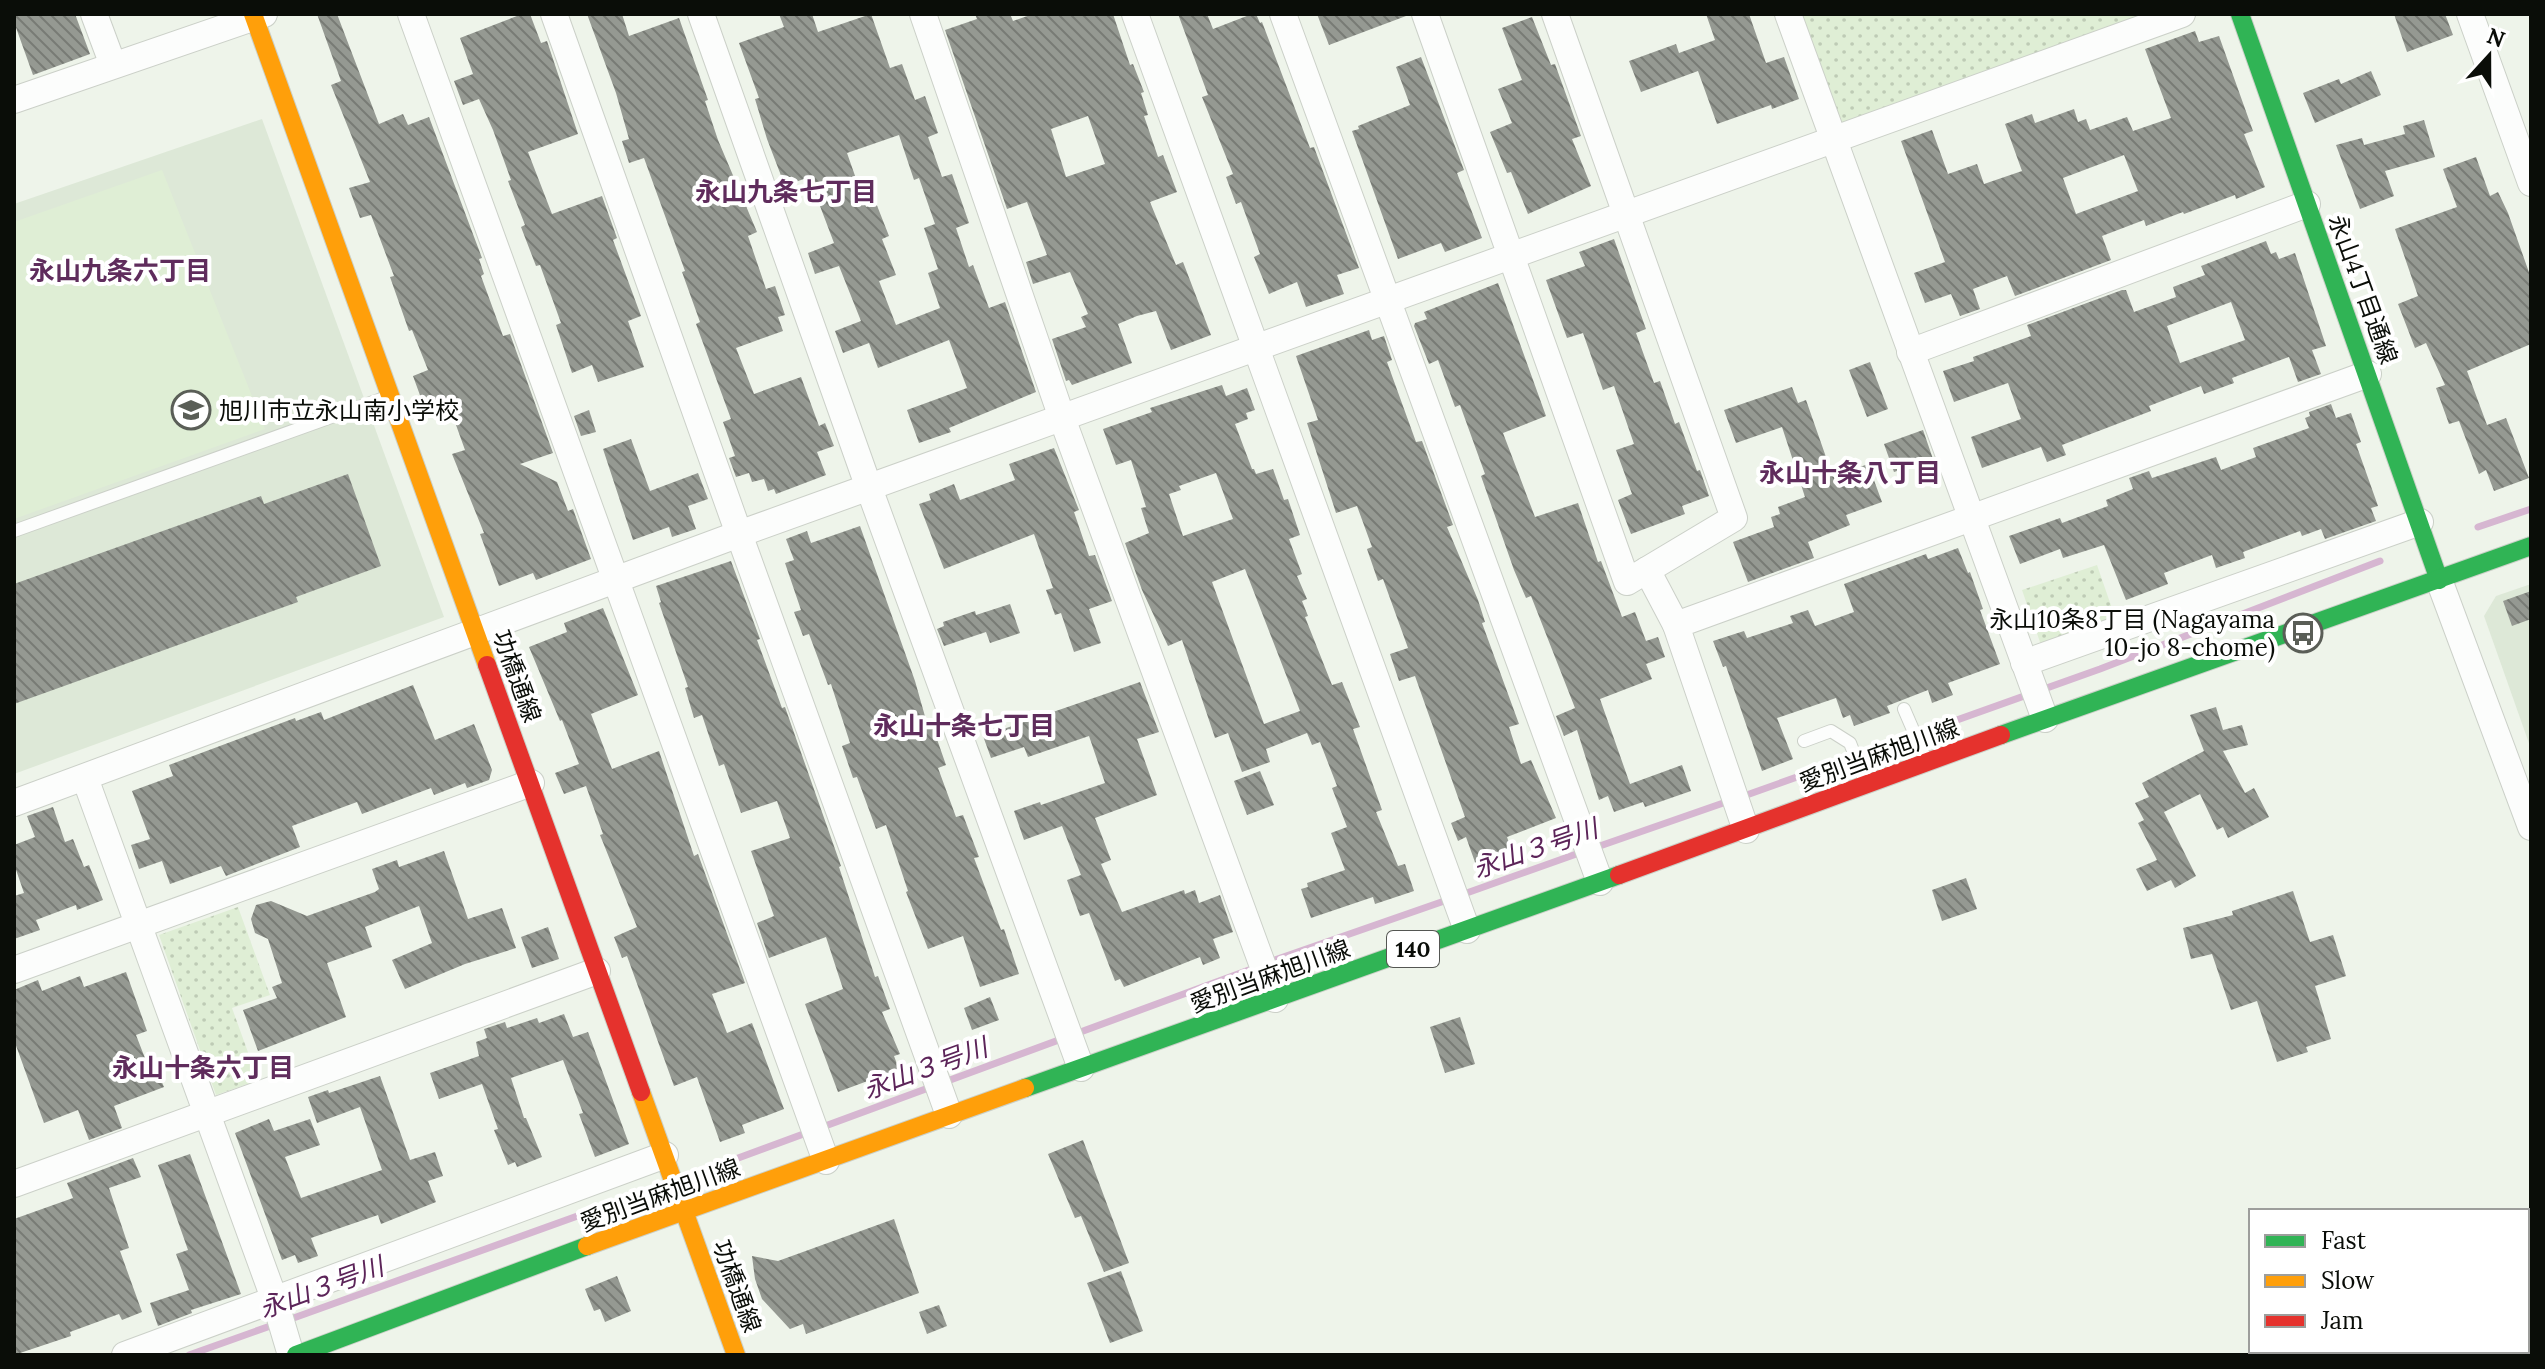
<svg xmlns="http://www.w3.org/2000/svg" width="2545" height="1369" viewBox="0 0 2545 1369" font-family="Lora,'Noto Sans JP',serif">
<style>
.built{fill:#dde8d7}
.grass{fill:url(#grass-dots)}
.garden{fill:#dfeed5}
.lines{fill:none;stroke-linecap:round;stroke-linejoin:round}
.stream{stroke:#d6b6d1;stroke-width:7}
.building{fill:url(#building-back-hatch);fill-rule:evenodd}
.lane-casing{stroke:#cbd0c8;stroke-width:14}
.street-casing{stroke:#cbd0c8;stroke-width:28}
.fast-casing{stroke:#cbd0c8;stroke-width:20}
.slow-casing{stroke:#cbd0c8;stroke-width:20}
.jam-casing{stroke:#cbd0c8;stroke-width:20}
.lane{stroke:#fcfdfc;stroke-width:12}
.street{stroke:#fcfdfc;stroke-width:26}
.fast{stroke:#30b455;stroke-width:18}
.slow{stroke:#ff9f0a;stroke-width:18}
.jam{stroke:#e5322d;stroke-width:18}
.labels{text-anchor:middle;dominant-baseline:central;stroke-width:8;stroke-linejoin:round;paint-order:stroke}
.shield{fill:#fff;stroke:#545652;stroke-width:2}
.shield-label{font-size:22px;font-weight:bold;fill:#0a0d08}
.street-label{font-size:24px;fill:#0a0d08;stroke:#fff}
.poi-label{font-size:24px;fill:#0a0d08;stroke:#fff;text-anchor:start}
.neighbourhood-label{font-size:26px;font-weight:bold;fill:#5f2c5c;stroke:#fff}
.water-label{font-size:26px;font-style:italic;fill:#5c2459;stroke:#fff}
</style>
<defs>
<pattern id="grass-dots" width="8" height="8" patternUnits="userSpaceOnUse" patternTransform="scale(2)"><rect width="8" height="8" fill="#dfeed5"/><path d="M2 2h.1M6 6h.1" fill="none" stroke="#becbb5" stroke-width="1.8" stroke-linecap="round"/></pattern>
<pattern id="building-back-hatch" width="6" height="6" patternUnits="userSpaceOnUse" patternTransform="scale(2)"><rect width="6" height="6" fill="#959992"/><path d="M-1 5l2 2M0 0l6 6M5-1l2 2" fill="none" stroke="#787b75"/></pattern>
</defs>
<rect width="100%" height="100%" fill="#eef4ea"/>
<g class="built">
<polygon points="262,119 444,617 14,774 14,204"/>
<polygon points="2531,584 2531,749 2484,616 2496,596"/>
</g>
<g class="grass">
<polygon points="1788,14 2182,14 1833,141"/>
<polygon points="2097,565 2116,620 2041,645 2022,590"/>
<polygon points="238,907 270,995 232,1008 258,1080 216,1095 159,935"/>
</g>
<polygon class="garden" points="162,170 265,429 14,519 14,222"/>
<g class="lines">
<g class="stream">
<polyline points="2478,527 2531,509"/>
<polyline points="1741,797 2100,669 2380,561"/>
<polyline points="1594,848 1729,801"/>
<polyline points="1461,895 1582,852"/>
<polyline points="1269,962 1450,899"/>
<polyline points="703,1171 1257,967"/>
<polyline points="288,1320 647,1191"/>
<polyline points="189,1355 276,1324"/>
</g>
</g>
<g class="building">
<polygon points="14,14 75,14 90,54 33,75 14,22"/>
<polygon points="317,14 337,14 379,124 403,114 408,125 429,117 482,258 479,259 484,274 481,276 503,336 510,334 553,453 520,464 557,482 568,511 573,509 591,559 536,580 533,573 499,586 480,534 484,533 452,454 465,450 447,400 425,409 413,376 428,370 412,330 409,331 390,277 394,276 371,215 360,218 349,188 370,182 331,85 341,81"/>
<polygon points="522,14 530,14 541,43 547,41 578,134 528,152 552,214 602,196 617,238 613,240 641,316 628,321 644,367 598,382 592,365 572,373 556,325 561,323 540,265 536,266 521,227 525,225 508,181 511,180 493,130 479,99 463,105 454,81 473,74 460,38"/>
<polygon points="587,14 622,14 629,36 679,18 708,100 705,101 718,140 757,232 748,236 766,289 775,286 785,315 778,317 783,331 736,348 754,394 801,377 819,426 825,423 834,446 817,452 826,475 776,494 774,489 768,491 764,479 752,482 749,473 736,477 729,458 735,456 723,422 731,419 696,324 700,322 682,272 685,271 644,158 629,163 622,141 629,139 616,93"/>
<path d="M779,14h33l6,18 53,-18 19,54 12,-4 13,36 10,-4 13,37 -10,4 14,40 10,-3 17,49 -13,5 13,39 4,-2 16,43 16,-6 31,90 -87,36 2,4 -32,11 -12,-33 60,-22 -18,-48 -71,28 -9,-25 -26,10 -8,-22 26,-10 -22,-55 -24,8 -7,-21 26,-10 -25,-66 -24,9 -18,-47 -12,-40 4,-1 -20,-55 45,-16zM899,135l15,45 5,-2 16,46 -11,4 14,41 -10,4 12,35 -44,17 -17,-44 17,-6 -14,-36 7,-3 -13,-33 -10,4 -19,-54z"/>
<path d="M975,14h35l3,7 20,-7h80l17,51 3,-1 11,28 -3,1 7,22 -4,1 14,41 5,-2 14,37 -27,10 26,63 7,-3 28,73 -40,15 -15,-39 -19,5 -19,8 14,39 -60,22 -3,-5 -3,1 -14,-42 34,-12 -5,-10 7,-3 -18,-42 -37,12 -7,-22 21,-7 -20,-53 -20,7 -62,-179 32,-11zM1088,116l17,48 -39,13 -15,-48z"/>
<polygon points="1178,14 1207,14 1213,29 1252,14 1256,14 1260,23 1262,22 1310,148 1314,147 1359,268 1337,275 1344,294 1306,307 1297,282 1269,294 1254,257 1260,254 1241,202 1236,204 1226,177 1233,174 1202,97 1208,95"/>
<polygon points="1317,14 1406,14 1406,16 1329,45"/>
<polygon points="1706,14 1749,14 1766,63 1784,57 1799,99 1772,109 1771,105 1717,124 1698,71 1641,92 1629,61 1676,44 1679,53 1715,40"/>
<polygon points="2394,14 2445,14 2453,35 2407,52"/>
<polygon points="1532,17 1551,65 1555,64 1581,136 1572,139 1591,186 1528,214 1511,172 1507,173 1490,132 1512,123 1498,89 1522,80 1502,28"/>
<path d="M2195,31l4,11 20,-6 34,95 -9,3 21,53 -29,12 -1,-4 -51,19 -1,-2 -37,14 -2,-6 -42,16 9,24 -96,36 -8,-20 -34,13 7,20 -20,7 -9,-22 -26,9 -11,-30 31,-11 -44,-121 31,-11 16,44 29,-10 7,20 38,-13 -17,-47 27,-10 3,9 39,-14 4,13 8,-3 4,11 37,-13 6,14 38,-13 -26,-69zM2124,155l14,36 -62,23 -13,-36z"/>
<polygon points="1421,57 1464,170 1457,173 1482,238 1445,252 1441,243 1398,259 1352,131 1359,129 1358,126 1410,105 1396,67"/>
<polygon points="2371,71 2381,95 2315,123 2303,93 2339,79 2341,84"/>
<polygon points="2424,120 2435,157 2385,171 2394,196 2360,209 2336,145 2362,138 2364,145 2405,134 2403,126"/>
<polygon points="2476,157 2490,196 2498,192 2508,213 2531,278 2531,344 2467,371 2487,425 2506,418 2529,478 2494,491 2486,470 2479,474 2459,421 2449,424 2436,388 2445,385 2426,343 2415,348 2398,304 2418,296 2395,229 2457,207 2443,169"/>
<polygon points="1614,239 1646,329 1636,333 1654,383 1660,381 1675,424 1679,422 1697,471 1700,470 1709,496 1682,506 1685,514 1631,534 1618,500 1632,494 1616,450 1634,444 1614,386 1603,390 1583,333 1567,338 1546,280 1585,266 1579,252"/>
<path d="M2266,241l5,13 5,-2 3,7 16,-6 31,93 -14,4 9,24 -23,8 -9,-25 -57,21 2,5 -30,11 -3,-8 -52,20 2,5 -89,34 4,10 -19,7 -6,-15 -59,21 -11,-31 50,-18 -13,-36 -54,19 -11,-31 31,-10 -1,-4 58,-21 -4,-11 95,-35h4l8,22 42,-15 -3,-10 32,-12 -4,-9zM2231,302l14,38 -65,23 -13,-37z"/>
<polygon points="1498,283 1546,416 1503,433 1535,517 1578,503 1598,562 1601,561 1622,617 1635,612 1646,641 1658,637 1665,657 1646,664 1652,679 1600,699 1630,784 1682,765 1691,791 1645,807 1643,802 1614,812 1608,796 1599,800 1577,730 1564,736 1556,716 1575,708 1531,596 1526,598 1514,570 1481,476 1485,474 1460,405 1455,407 1438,360 1429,364 1414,326 1415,323 1427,319 1424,312"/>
<polygon points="1369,330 1372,340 1384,336 1392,360 1387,362 1416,442 1422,441 1453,525 1447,527 1478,600 1485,622 1482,623 1519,724 1509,727 1521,764 1531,760 1556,818 1507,837 1512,852 1476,865 1466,837 1458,841 1451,823 1465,817 1415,676 1399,681 1390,654 1408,648 1383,579 1378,581 1367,549 1372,547 1357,506 1336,513 1307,423 1318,420 1296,356"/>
<polygon points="1870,362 1888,409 1867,417 1849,370"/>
<path d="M1222,385l4,11 21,-8 8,22 -9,3 2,6 -13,5 17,45h2l2,5 17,-5 11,31 4,-1 12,36 -11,4 13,35 -5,2 10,23 -5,2 6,15 -3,1 27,68 10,-3 18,45 -7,2 29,81 -6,2 22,54 7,-2 9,27 -39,13 -2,-7 -62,21 -10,-29 7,-2 -1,-4 38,-13 -14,-37 16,-6 -15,-39 5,-2 -17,-44 -8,3 -5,-12 -41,16 4,13 -28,10 -14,-39 -13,5 -33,-98 -14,6 -26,-56 -17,-47 24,-10 -8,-25 5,-1 -15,-47 -15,5 -13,-36 49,-17 -2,-4zM1216,473l17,46 -50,17 -14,-42 12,-4 -2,-4zM1245,569l55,142 -36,13 -52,-142z"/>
<polygon points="1792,387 1798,403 1806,400 1833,477 1868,464 1882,502 1846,515 1850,525 1808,542 1814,558 1748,582 1733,542 1774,527 1771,517 1780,514 1778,507 1805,497 1782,427 1736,443 1724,410"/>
<polygon points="2331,404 2336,418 2351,413 2361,442 2356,444 2378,506 2371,508 2376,521 2325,539 2321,529 2302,536 2300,531 2243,552 2245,558 2216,568 2212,555 2164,573 2168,584 2126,600 2104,545 2063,558 2060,549 2020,564 2009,536 2060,518 2062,523 2108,506 2106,500 2133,489 2129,478 2149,471 2152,478 2216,457 2221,470 2256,457 2253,448 2309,428 2305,418 2310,416 2309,412"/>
<polygon points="589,410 596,432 581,436 574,416"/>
<polygon points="1923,430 1933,459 1894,472 1884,444"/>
<polygon points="631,439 650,491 698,473 708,499 688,506 696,529 672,537 669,527 633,540 603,449"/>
<polygon points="1054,448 1079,510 1074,512 1089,556 1095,555 1112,601 1089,609 1101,643 1074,652 1061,613 1055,615 1046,590 1053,588 1034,534 944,569 919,504 931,500 929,494 954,484 960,500 1015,480 1009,464"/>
<polygon points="348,474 381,566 296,597 298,602 14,704 14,584 261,496 264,504"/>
<polygon points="860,526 915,681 928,727 932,725 946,765 938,768 956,817 963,815 979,857 974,858 1001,930 1004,929 1019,974 980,987 963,936 928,949 906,892 908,891 886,825 876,829 857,777 853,778 842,746 850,743 831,684 828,685 809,634 803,636 794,612 801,610 785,563 794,560 786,539 807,531 811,543"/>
<polygon points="1958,548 1968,573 1970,572 1983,609 1980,610 2000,664 1948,683 1953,695 1932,703 1928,690 1887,706 1890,713 1854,726 1850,715 1843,718 1836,698 1777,718 1793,759 1762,771 1726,666 1723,667 1713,641 1744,631 1747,638 1793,623 1790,616 1808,610 1815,626 1854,612 1844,584 1926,554 1928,559"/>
<polygon points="731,561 760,639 757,640 782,708 785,707 841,866 839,867 875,977 878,976 890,1009 882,1012 900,1054 894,1056 900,1072 874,1082 873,1079 838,1092 805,1004 843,989 826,937 769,958 757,923 774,916 751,851 790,838 777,801 741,813 724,764 719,766 702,715 694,718 685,688 688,687 659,603 661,602 656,586"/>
<polygon points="2531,591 2531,619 2512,626 2503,601"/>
<polygon points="1010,604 1020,633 990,643 986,632 944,646 937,629 944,626 943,622 975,611 976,615"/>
<polygon points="603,608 638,695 591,714 612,769 659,751 694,856 698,854 745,983 712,994 727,1033 752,1023 784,1109 742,1125 745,1133 720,1142 697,1077 674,1086 627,956 622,958 614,937 637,927 600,835 603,834 586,786 564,794 555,773 579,764 562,720 560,721 529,647 567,632 564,623"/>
<polygon points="1140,682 1159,732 1137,739 1157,795 1095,818 1111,860 1101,864 1122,912 1184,890 1185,894 1195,890 1199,903 1220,895 1233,932 1213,939 1220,958 1203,965 1200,957 1124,987 1120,979 1115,981 1089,913 1080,916 1067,880 1081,875 1062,826 1024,840 1014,811 1040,802 1041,805 1105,783 1089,736 1028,757 1024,747 991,758 983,736"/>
<polygon points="413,685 435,740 474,724 492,770 489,780 467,788 465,783 434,795 431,788 362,814 357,802 292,826 300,847 226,876 221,866 170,884 162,861 139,869 131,845 150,839 132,791 173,776 169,765 295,718 296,721 321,712 324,720"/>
<polygon points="2216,707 2223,730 2242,725 2248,745 2223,751 2245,793 2254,788 2269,817 2228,838 2223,827 2217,830 2200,794 2164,812 2196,876 2175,888 2171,880 2147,891 2136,869 2157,860 2138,823 2144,820 2135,803 2149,797 2142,783 2204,751 2190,715"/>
<polygon points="1260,771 1274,805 1247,815 1234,781"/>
<polygon points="53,807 65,842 73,839 84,867 89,865 103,900 77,910 76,905 36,920 40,930 14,939 14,896 24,893 14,864 14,845 35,837 27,816"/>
<polygon points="444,851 468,919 502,908 516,948 465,964 405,989 392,960 432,943 419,906 365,927 372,947 327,963 346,1017 258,1051 243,1010 277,998 272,987 282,983 268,939 255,933 251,919 256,905 271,901 307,916 375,892 379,889 372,869 397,860 399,867"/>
<polygon points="1966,878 1977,909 1942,921 1932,890"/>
<polygon points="2293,891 2310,942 2333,935 2346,976 2315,986 2331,1039 2306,1047 2308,1052 2277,1062 2257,1001 2231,1010 2212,954 2191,959 2183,928 2233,915 2232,911"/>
<polygon points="548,927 559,959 532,968 521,937"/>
<polygon points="126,972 147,1031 136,1035 150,1071 156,1069 164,1087 114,1106 122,1128 89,1140 78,1110 44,1123 14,1040 14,990 38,980 42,991 80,976 84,987"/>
<polygon points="990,997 999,1020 972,1030 964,1008"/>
<polygon points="564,1014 573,1037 588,1032 629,1144 595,1157 579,1114 583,1113 563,1060 511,1078 524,1118 526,1118 542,1157 517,1167 515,1162 508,1165 494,1130 498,1129 482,1084 439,1099 430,1073 479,1056 476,1042 487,1038 484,1029 505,1022 507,1028 537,1018 539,1023"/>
<polygon points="1460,1017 1475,1064 1445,1073 1430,1027"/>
<polygon points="380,1076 410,1160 435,1152 443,1176 428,1181 436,1202 381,1224 378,1215 311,1238 318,1256 298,1263 295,1255 282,1260 235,1133 269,1119 274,1131 310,1119 320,1145 285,1157 301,1198 382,1170 360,1107 317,1123 308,1097 328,1090 329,1093"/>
<polygon points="1083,1140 1129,1263 1104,1272 1081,1216 1075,1218 1048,1154"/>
<polygon points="190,1154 241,1294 191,1310 192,1313 158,1326 150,1303 189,1290 176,1254 188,1250 158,1165"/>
<polygon points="133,1158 141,1177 109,1188 129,1248 120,1251 142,1312 122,1320 119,1314 70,1332 71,1336 14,1355 14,1219 73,1198 67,1183"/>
<polygon points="894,1219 919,1293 806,1334 803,1324 790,1329 762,1299 755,1279 752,1256 778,1261"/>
<polygon points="1121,1271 1143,1331 1110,1343 1087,1283"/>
<polygon points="617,1276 631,1311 605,1322 600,1309 594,1311 585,1289"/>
<polygon points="939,1305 947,1326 927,1334 919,1312"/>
</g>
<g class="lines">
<g class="lane-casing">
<g id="lane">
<polyline points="14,531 387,397"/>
<polyline points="1904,709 1926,760"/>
<polyline points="1804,741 1831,731 1850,743 1864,779"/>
</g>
</g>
<g class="street-casing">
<g id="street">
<polyline points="94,14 113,65"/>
<polyline points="411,14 826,1161"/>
<polyline points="554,14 739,534 949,1115"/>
<polyline points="701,14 869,488 1081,1068"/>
<polyline points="923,14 1062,418 1275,999"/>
<polyline points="1135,14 1467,930"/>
<polyline points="1283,14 1600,882"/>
<polyline points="1425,14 1627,582 1734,518 1555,14"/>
<polyline points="1788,14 2045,719"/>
<polyline points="2470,14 2531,183"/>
<polyline points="14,100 264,14"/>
<polyline points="1910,352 2307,204"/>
<polyline points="1647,570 1676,625"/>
<polyline points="2439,580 2531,827"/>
<polyline points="2024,663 2420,522"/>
<polyline points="85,778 275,1301 291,1355"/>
<polyline points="14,803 739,534 2182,14"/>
<polyline points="1746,830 1676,625 2368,374"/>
<polyline points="14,970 531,783"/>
<polyline points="14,1184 597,971"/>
<polyline points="125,1355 665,1155"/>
</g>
</g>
<g class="fast-casing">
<g id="fast">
<polyline points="2240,14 2439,580"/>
<polyline points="2001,735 2531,546"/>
<polyline points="1025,1088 1619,875"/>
<polyline points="296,1355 587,1246"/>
</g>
</g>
<g class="slow-casing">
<g id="slow">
<polyline points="253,14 487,665"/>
<polyline points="641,1092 736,1355"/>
<polyline points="587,1246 1025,1088"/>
</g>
</g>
<g class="jam-casing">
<g id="jam">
<polyline points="487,665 641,1092"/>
<polyline points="1619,875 2001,735"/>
</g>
</g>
<use href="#lane" class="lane"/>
<use href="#street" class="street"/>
<use href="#fast" class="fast"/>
<use href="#slow" class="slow"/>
<use href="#jam" class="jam"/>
</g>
<defs>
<g id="school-ring" transform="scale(2)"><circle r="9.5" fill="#fff" stroke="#5a5e57" stroke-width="1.5"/><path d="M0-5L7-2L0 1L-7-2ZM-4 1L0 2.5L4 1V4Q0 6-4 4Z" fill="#5a5e57"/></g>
<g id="bus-ring" transform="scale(2)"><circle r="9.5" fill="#fff" stroke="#5a5e57" stroke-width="1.5"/><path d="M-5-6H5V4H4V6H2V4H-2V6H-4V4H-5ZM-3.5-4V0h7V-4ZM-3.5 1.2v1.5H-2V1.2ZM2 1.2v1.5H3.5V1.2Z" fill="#5a5e57"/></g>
</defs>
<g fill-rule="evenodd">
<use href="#school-ring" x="191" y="410"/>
<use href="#bus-ring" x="2303" y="633"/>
</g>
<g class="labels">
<rect class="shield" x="1387" y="931" width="52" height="36" rx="6"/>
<g class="shield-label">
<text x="1413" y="949">140</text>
</g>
<g class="street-label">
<text transform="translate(2363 289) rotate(70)">永山4丁目通線</text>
<text transform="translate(517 676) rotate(70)">功橋通線</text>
<text transform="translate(1879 755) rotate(-20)">愛別当麻旭川線</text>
<text transform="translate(1270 976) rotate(-20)">愛別当麻旭川線</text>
<text transform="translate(660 1195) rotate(-20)">愛別当麻旭川線</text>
<text transform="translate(737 1286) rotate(70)">功橋通線</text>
</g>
<g class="poi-label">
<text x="219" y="410">旭川市立永山南小学校</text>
<text x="2275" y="619" text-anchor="end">永山10条8丁目 (Nagayama<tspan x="2275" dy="28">10-jo 8-chome)</tspan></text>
</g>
<g class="neighbourhood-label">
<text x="786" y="191">永山九条七丁目</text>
<text x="120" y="270">永山九条六丁目</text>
<text x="1850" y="472">永山十条八丁目</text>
<text x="964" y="725">永山十条七丁目</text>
<text x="203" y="1067">永山十条六丁目</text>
</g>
<g class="water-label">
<text transform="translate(1535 848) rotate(-19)">永山３号川</text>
<text transform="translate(925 1068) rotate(-20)">永山３号川</text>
<text transform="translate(321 1287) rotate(-20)">永山３号川</text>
</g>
</g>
<rect width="2545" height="1369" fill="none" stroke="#0a0d08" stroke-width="32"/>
<rect x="2249" y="1209" width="280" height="144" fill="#ffffff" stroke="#9d9e9c" stroke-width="2"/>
<rect x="2265" y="1235" width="40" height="12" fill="#30b455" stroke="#9d9e9c" stroke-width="2"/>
<text x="2321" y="1249" font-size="24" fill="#0a0d08">Fast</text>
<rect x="2265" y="1275" width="40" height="12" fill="#ff9f0a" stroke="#9d9e9c" stroke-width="2"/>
<text x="2321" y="1289" font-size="24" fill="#0a0d08">Slow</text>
<rect x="2265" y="1315" width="40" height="12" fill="#e5322d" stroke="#9d9e9c" stroke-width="2"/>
<text x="2321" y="1329" font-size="24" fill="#0a0d08">Jam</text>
<g transform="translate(2489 56) rotate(21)" stroke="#ffffff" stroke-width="6" paint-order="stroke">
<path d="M0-6L14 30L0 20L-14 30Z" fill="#0a0d08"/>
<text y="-12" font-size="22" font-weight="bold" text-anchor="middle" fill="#0a0d08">N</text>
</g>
</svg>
